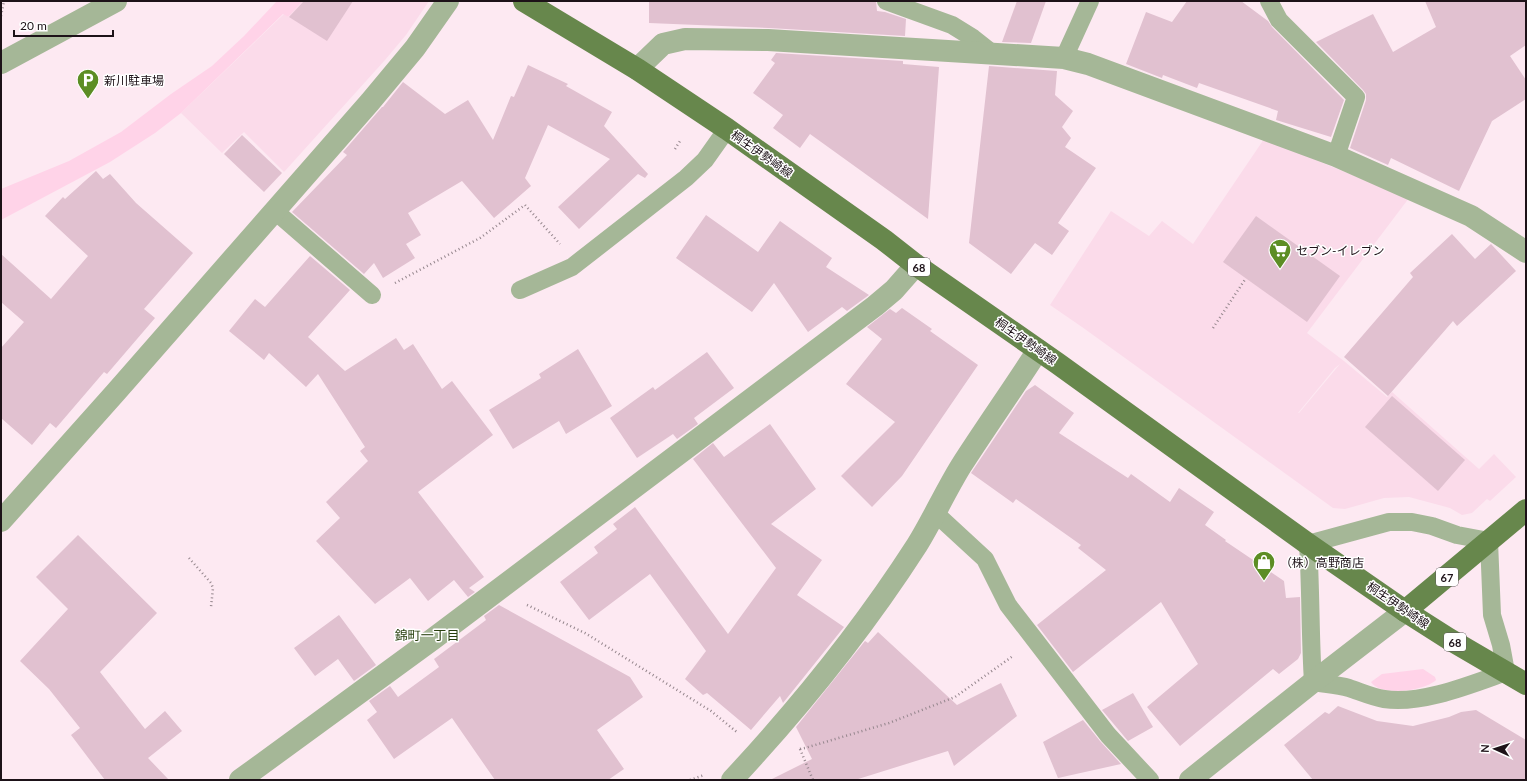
<svg xmlns="http://www.w3.org/2000/svg" width="1527" height="781" viewBox="0 0 1527 781" font-family="Lato,'Noto Sans JP',sans-serif">
<style>
.built{fill:#fbdbea;fill-rule:evenodd}
.green{fill:#ffd3e8}
.building{fill:#e1c1d0}
.lines{fill:none;stroke-linecap:round;stroke-linejoin:round}
.path{stroke:#95868d;stroke-width:2.5;stroke-dasharray:1 3;stroke-linecap:butt}
.service{stroke:#a5b797;stroke-width:18}
.minor{stroke:#a5b797;stroke-width:22}
.tertiary{stroke:#a5b797;stroke-width:22}
.primary{stroke:#67874c;stroke-width:22}
.labels{text-anchor:middle;dominant-baseline:central;stroke-width:3;stroke-linejoin:round;paint-order:stroke}
.shield{fill:#fff;stroke:#61595d;stroke-width:1}
.shield-label{font-size:11px;font-weight:bold;fill:#1d1218}
.poi-label{font-size:12px;fill:#1d1218;stroke:#fff;text-anchor:start}
.street-label{font-size:12px;fill:#1d1218;stroke:#fff}
.neighbourhood-label{font-size:13px;fill:#29400f;stroke:#fff}
</style>
<rect width="100%" height="100%" fill="#fde9f2"/>
<g class="built">
<polygon points="303,1 429,1 406,35 385,60 284,172 244,132 222,153 181,113 284,14 288,17"/>
<path d="M1264,139l145,59 -102,135 37,28 43,36 5,-5 87,77 15,-15 22,23 -26,24 -3,-2 -15,14 -10,2 -12,-7 -41,-11 -25,1 -39,11 -12,-1 -251,-181 -32,-22 61,-94 38,25 13,-15 31,23zM1340,364l-41,49h-1l37,-45z"/>
</g>
<g class="green">
<polygon points="277,1 303,1 288,17 283,14 181,113 155,133 110,162 1,220 1,189 69,161 121,132 171,94 212,66 244,36"/>
<path d="M1423,669l12,8 1,3c-11,11 -56,17 -65,2l11,-8z"/>
</g>
<g class="building">
<polygon points="304,1 353,1 327,41 289,17"/>
<polygon points="649,1 876,1 877,11 885,12 906,19 905,36 769,28 649,23"/>
<polygon points="1017,1 1046,1 1031,43 1002,42"/>
<polygon points="1187,1 1241,1 1268,21 1272,27 1344,100 1331,137 1276,120 1278,111 1199,83 1197,88 1163,75 1162,78 1126,64 1146,12 1172,22"/>
<polygon points="1425,1 1526,1 1526,45 1510,56 1526,80 1526,99 1492,121 1459,191 1391,158 1388,165 1350,148 1366,100 1366,94 1363,90 1316,42 1373,14 1393,52 1436,27"/>
<polygon points="776,53 903,61 903,64 939,67 928,219 810,134 800,148 773,128 783,115 753,93 775,63 771,60"/>
<polygon points="528,65 568,84 566,86 612,112 604,126 648,174 645,178 638,174 579,229 558,207 610,159 548,125 525,178 531,186 494,218 462,181 408,213 421,235 406,244 415,258 383,278 374,263 364,274 292,212 347,155 343,152 382,107 383,107 403,82 445,114 468,100 493,140 511,96 514,97"/>
<polygon points="989,66 1057,71 1055,95 1073,111 1062,127 1071,138 1065,147 1096,168 1058,223 1069,231 1052,255 1035,243 1011,274 969,243"/>
<polygon points="242,135 282,173 264,192 224,154"/>
<polygon points="96,171 103,179 110,174 136,203 193,253 144,309 155,318 107,374 104,372 56,428 50,423 32,445 1,418 1,348 24,322 1,302 1,254 51,299 88,256 45,216 63,197 65,199"/>
<polygon points="706,215 758,252 780,221 832,258 826,267 869,295 847,311 842,307 808,332 774,283 752,312 676,258"/>
<polygon points="1256,216 1340,276 1307,322 1223,262"/>
<polygon points="1452,234 1475,259 1491,244 1516,271 1457,326 1453,321 1388,396 1344,357 1413,277 1410,273"/>
<polygon points="310,256 350,290 308,337 345,371 396,338 404,350 413,344 442,389 452,381 493,435 418,492 484,577 469,588 475,592 468,597 454,580 428,601 410,578 375,604 316,541 340,518 326,502 368,461 360,451 365,447 318,374 306,387 269,353 264,360 229,331 255,299 265,307"/>
<polygon points="902,308 932,329 930,331 978,365 902,476 872,507 841,476 895,422 846,384 882,339 867,327 890,309 896,313"/>
<polygon points="578,349 612,406 566,434 559,421 513,449 489,410 541,378 539,374"/>
<polygon points="707,352 734,388 694,418 698,424 677,439 673,434 637,458 610,418 653,387 655,390"/>
<polygon points="1035,385 1074,413 1059,433 1128,478 1131,474 1170,502 1179,488 1214,512 1205,525 1226,540 1225,541 1284,581 1286,598 1300,597 1301,653 1298,659 1279,674 1273,669 1180,746 1147,707 1198,664 1161,602 1073,672 1037,625 1106,570 1078,548 1081,545 1016,499 1013,503 971,473 1026,391"/>
<polygon points="1392,396 1465,460 1438,491 1365,427"/>
<polygon points="770,424 816,489 771,524 822,560 797,595 844,627 783,703 780,696 751,730 707,693 703,695 685,679 706,651 650,574 589,620 560,582 598,553 594,547 617,529 613,524 635,507 728,634 776,568 693,459 713,443 724,457"/>
<polygon points="78,535 157,613 100,672 145,729 165,711 182,731 148,758 169,780 105,780 71,735 80,728 49,689 20,661 68,609 36,577"/>
<polygon points="499,605 630,677 643,697 597,730 624,769 608,780 495,780 452,718 394,759 367,720 377,712 369,701 390,686 398,697 439,667 434,659 486,620 484,616"/>
<polygon points="339,615 376,665 354,681 338,659 315,676 294,648"/>
<polygon points="878,632 957,705 1001,683 1017,716 954,766 948,751 855,780 770,780 812,759 796,727 865,641 868,643"/>
<polygon points="1133,693 1153,727 1128,741 1102,710"/>
<polygon points="1338,706 1377,721 1413,726 1449,717 1461,712 1476,710 1526,740 1526,780 1313,780 1284,745 1325,712 1329,714"/>
<polygon points="1083,720 1100,741 1121,764 1058,778 1043,742"/>
</g>
<g class="lines">
<g class="path">
<polyline points="1,16 4,1"/>
<polyline points="675,149 680,141"/>
<polyline points="395,283 480,238 525,205 560,244"/>
<polyline points="1213,328 1246,278"/>
<polyline points="189,558 211,583 213,588 211,607"/>
<polyline points="527,605 585,633 711,711 738,733"/>
<polyline points="800,749 805,748 889,723 955,697 1013,656"/>
<polyline points="800,749 813,780"/>
<polyline points="690,780 704,775"/>
</g>
<g class="service">
<polyline points="886,1 952,25 973,38 992,53"/>
<polyline points="1269,1 1279,20 1356,97 1336,156"/>
<polyline points="1064,58 1090,1"/>
<polyline points="275,211 372,295"/>
<polyline points="520,290 572,267 686,178 705,160 727,129"/>
<polyline points="935,513 985,559 1008,605 1035,640 1108,735 1150,780"/>
<path d="M1389,522h23l20,4 25,9 32,6 3,74 9,30 5,27c-34,12 -85,33 -122,27 -12,-2 -23,-7 -35,-11 -11,-3 -24,-4 -36,-6 -3,-46 -2,-92 -5,-138z"/>
</g>
<g class="minor">
<polyline points="637,69 663,44 685,39 768,40 1064,58 1088,64 1336,156 1471,216 1526,252"/>
<polyline points="1,521 116,392 370,102 415,48 448,1"/>
<polyline points="240,780 433,639 875,306 894,290 916,265"/>
<path d="M732,780c68,-73 131,-151 185,-235 16,-26 28,-53 44,-79 25,-39 52,-77 77,-116"/>
</g>
<g class="tertiary">
<polyline points="1,63 116,1"/>
<polyline points="1190,780 1313,682 1405,611"/>
</g>
<g class="primary">
<polyline points="524,1 637,69 727,129 884,240 916,265 1057,363 1308,544 1405,611 1449,639 1526,684"/>
<polyline points="1405,611 1526,510"/>
</g>
</g>
<defs>
<g id="parking-pin" transform="scale(1.15)"><path d="M0 17L-7.5 6A9.5 9.5 0 1 1 7.5 6Z" fill="#5c8d24" stroke="#fff"/><path d="M-3.5-5.5H1a3.5 3.5 0 0 1 0 7H-1V5.5H-3.5ZM-1-3.4V-.6H.8a1.4 1.4 0 0 0 0-2.8Z" fill="#fff"/></g>
<g id="supermarket-pin" transform="scale(1.15)"><path d="M0 17L-7.5 6A9.5 9.5 0 1 1 7.5 6Z" fill="#5c8d24" stroke="#fff"/><path d="M-6-5.5h2.5l.6 2H6L4.5 2H-2.5L-4.4-4H-6ZM-1.5 3.2a1.3 1.3 0 1 0 .1 0ZM3 3.2a1.3 1.3 0 1 0 .1 0Z" fill="#fff"/></g>
<g id="shop-pin" transform="scale(1.15)"><path d="M0 17L-7.5 6A9.5 9.5 0 1 1 7.5 6Z" fill="#5c8d24" stroke="#fff"/><path d="M-5-2.5h2.3a2.7 3.5 0 0 1 5.4 0H5L5.5 6h-11ZM-1.5-2.5h3a1.5 2.3 0 0 0-3 0Z" fill="#fff"/></g>
</defs>
<g fill-rule="evenodd">
<use href="#parking-pin" x="88" y="80"/>
<use href="#supermarket-pin" x="1280" y="250"/>
<use href="#shop-pin" x="1264" y="562"/>
</g>
<g class="labels">
<g class="shield">
<rect x="908" y="258" width="22" height="18" rx="3"/>
<rect x="1436" y="568" width="22" height="18" rx="3"/>
<rect x="1444" y="633" width="22" height="18" rx="3"/>
</g>
<g class="shield-label">
<text x="919" y="267">68</text>
<text x="1447" y="577">67</text>
<text x="1455" y="642">68</text>
</g>
<g class="poi-label">
<text x="104" y="80">新川駐車場</text>
<text x="1296" y="250">セブン-イレブン</text>
<text x="1280" y="562">（株）高野商店</text>
</g>
<g class="street-label">
<text transform="translate(762 154) rotate(35)">桐生伊勢崎線</text>
<text transform="translate(1026 341) rotate(35)">桐生伊勢崎線</text>
<text transform="translate(1398 605) rotate(34)">桐生伊勢崎線</text>
</g>
<g class="neighbourhood-label">
<text x="427" y="635">錦町一丁目</text>
</g>
</g>
<rect width="1527" height="781" fill="none" stroke="#1d1218" stroke-width="4"/>
<g transform="translate(1495 749) rotate(273)" stroke="#ffffff" stroke-width="3" paint-order="stroke">
<path d="M0-3L7 15L0 10L-7 15Z" fill="#1d1218"/>
<text y="-6" font-size="11" font-weight="bold" text-anchor="middle" fill="#1d1218">N</text>
</g>
<path d="M14 30v6h99v-6" fill="none" stroke="#1d1218" stroke-width="2"/>
<text x="20" y="30" font-size="12" fill="#1d1218" stroke="#ffffff" stroke-width="3" paint-order="stroke">20 m</text>
</svg>
